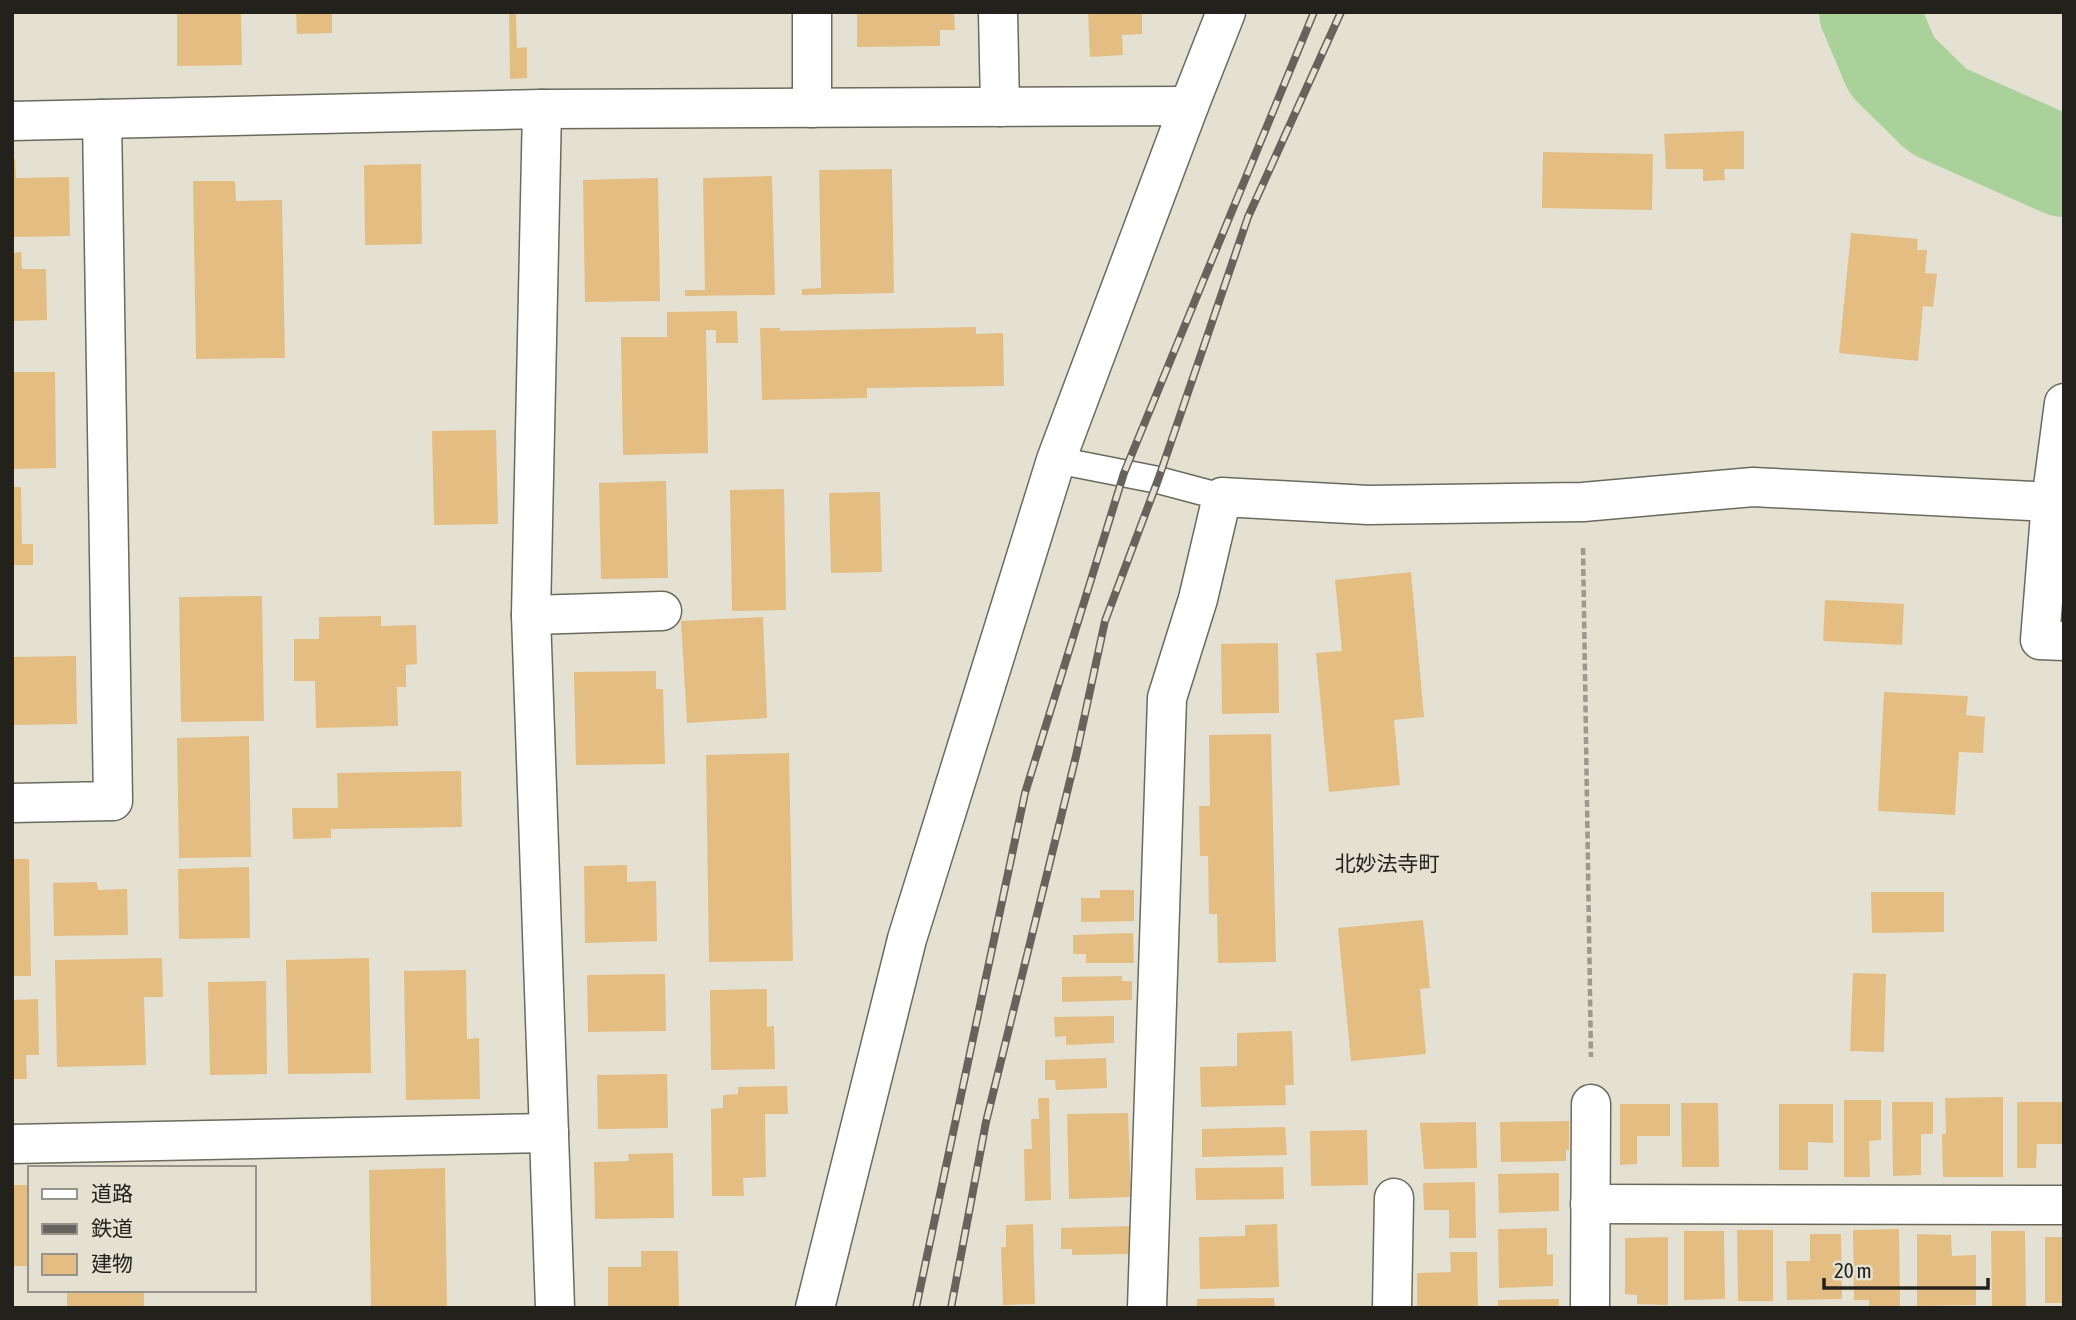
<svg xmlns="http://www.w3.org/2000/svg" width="2076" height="1320" viewBox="0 0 2076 1320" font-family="'Asap Condensed','Noto Sans JP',sans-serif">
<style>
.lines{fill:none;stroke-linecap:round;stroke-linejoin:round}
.river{stroke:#aad199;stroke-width:100}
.building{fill:#e4bd82}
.service-casing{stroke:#6c6a5d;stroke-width:29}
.minor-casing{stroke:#6c6a5d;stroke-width:41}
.tertiary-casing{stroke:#6c6a5d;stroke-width:41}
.path{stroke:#9c9a8f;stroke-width:4.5;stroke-dasharray:7 3.5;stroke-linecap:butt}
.service{stroke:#fff;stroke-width:26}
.minor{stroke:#fff;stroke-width:38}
.tertiary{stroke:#fff;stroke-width:38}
.rail-casing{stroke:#65635b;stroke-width:8}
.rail{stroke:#e4e1d3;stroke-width:5;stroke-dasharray:16;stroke-linecap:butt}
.labels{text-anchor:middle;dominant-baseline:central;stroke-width:5;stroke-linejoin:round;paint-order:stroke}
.neighbourhood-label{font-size:21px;fill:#22211c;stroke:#e4e1d3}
</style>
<rect width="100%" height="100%" fill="#e4e1d3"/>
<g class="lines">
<polyline class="river" points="1869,12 1892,66 1938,111 2064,167"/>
</g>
<g class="building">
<polygon points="177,12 241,12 242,65 177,66"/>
<polygon points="296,12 332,12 332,33 297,34"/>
<polygon points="509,12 516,12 517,48 527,47 527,78 510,79"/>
<polygon points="857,12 954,12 955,30 940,30 940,46 857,47"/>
<polygon points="1088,12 1142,12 1142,34 1122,35 1123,55 1090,57"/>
<polygon points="1744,131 1744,169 1724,169 1725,180 1703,181 1703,169 1666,169 1664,134"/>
<polygon points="1543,152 1653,154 1652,210 1542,208"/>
<polygon points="12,159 15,159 16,178 69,177 70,236 12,237"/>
<polygon points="421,164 422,244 365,245 364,165"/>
<polygon points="892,169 894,293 802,295 802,289 821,288 819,170"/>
<polygon points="772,176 775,295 685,296 685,290 705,290 703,178"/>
<polygon points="658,178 660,301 585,302 583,180"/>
<polygon points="193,181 235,181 236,201 282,200 285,358 196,359"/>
<polygon points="1851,233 1918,239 1917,250 1927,250 1925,273 1937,274 1933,307 1923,306 1918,361 1839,353"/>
<polygon points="21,252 22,269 46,269 47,320 12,321 12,253"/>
<polygon points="737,311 738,343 716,343 716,330 706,330 708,453 623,455 621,337 667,337 667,312"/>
<polygon points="976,327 976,334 1003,333 1004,386 867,388 867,398 762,400 760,328 780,328 780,331"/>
<polygon points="12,372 55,372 56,468 12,469"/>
<polygon points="496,430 498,524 434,525 432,431"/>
<polygon points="666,481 668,578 601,579 599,483"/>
<polygon points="12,487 21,487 22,544 33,544 33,565 12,565"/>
<polygon points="784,489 786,610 732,611 730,490"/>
<polygon points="880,492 882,572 831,573 829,493"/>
<polygon points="1411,572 1424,717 1394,720 1400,785 1329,792 1316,653 1342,651 1335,580"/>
<polygon points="262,596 264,721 181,722 179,597"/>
<polygon points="1825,600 1904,604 1902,645 1823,641"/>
<polygon points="381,616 381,626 416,625 417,664 406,665 406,687 397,687 398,726 316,728 315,681 294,681 294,639 319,639 319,617"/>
<polygon points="763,617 767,718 687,723 681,621"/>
<polygon points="1278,643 1279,713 1222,714 1221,644"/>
<polygon points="76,656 77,724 12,725 12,657"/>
<polygon points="656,671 656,689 663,689 665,764 576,765 574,672"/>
<polygon points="1884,692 1968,696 1966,715 1985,717 1983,753 1959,752 1955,815 1878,811"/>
<polygon points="1271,734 1276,962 1218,963 1217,914 1209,914 1208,856 1200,856 1199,806 1210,806 1209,735"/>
<polygon points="249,736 251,857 179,858 177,738"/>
<polygon points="789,753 793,961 709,962 706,755"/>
<polygon points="461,771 462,827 331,829 331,838 293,839 292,808 338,808 337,773"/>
<polygon points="12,859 29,859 31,976 12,976"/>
<polygon points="627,865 627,882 656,881 657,941 585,943 584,866"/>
<polygon points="249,867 250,938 179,939 178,869"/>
<polygon points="97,882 98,890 127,889 128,935 54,936 53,883"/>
<polygon points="1100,890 1134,890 1134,921 1081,922 1081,898 1100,898"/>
<polygon points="1871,892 1944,892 1944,932 1872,933"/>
<polygon points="1423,920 1430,988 1420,989 1426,1054 1351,1061 1338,928"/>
<polygon points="1133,933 1134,963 1086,963 1086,954 1073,954 1073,935"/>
<polygon points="162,958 163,997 144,997 146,1065 57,1067 55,960"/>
<polygon points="369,958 371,1073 288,1074 286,960"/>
<polygon points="466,970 467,1039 479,1038 480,1099 406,1100 404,971"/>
<polygon points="1853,973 1886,974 1884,1052 1850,1051"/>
<polygon points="665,974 666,1031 588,1032 587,975"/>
<polygon points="1122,976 1122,981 1132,981 1132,1000 1062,1002 1062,977"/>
<polygon points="266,981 267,1074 210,1075 208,982"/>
<polygon points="767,989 767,1027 774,1026 775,1069 711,1070 710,990"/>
<polygon points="38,999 39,1055 26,1055 27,1079 12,1079 12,1000"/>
<polygon points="1114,1016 1114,1043 1066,1045 1066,1036 1055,1037 1054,1017"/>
<polygon points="1292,1031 1294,1085 1285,1085 1286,1105 1201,1107 1200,1067 1237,1066 1237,1033"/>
<polygon points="1106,1058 1107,1088 1056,1090 1055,1080 1045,1080 1045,1060"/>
<polygon points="667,1074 668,1128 598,1129 597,1075"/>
<polygon points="787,1086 788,1114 765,1114 766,1177 743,1178 744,1196 712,1196 711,1109 723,1108 723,1095 738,1094 738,1087"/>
<polygon points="2003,1097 2003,1177 1943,1177 1942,1134 1946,1134 1945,1098"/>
<polygon points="1038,1098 1049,1098 1051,1200 1025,1201 1024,1149 1032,1149 1031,1119 1039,1119"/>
<polygon points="1844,1100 1881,1100 1881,1140 1869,1141 1870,1177 1844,1177"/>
<polygon points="1892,1102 1933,1102 1933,1134 1921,1134 1921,1175 1893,1176"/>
<polygon points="2017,1102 2064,1102 2064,1144 2037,1144 2036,1168 2017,1168"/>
<polygon points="1681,1103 1718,1103 1719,1167 1682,1167"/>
<polygon points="1620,1104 1670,1104 1670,1136 1637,1136 1637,1164 1620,1165"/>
<polygon points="1779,1104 1833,1104 1833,1143 1808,1142 1808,1170 1779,1170"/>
<polygon points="1128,1113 1131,1197 1069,1199 1067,1114"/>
<polygon points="1569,1121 1569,1150 1566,1150 1566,1161 1501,1162 1500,1122"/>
<polygon points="1476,1122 1477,1168 1424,1169 1420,1123"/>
<polygon points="1285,1127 1287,1155 1202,1157 1202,1129"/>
<polygon points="1367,1130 1368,1185 1311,1186 1310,1131"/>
<polygon points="673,1153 674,1218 595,1219 594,1162 629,1161 628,1154"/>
<polygon points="1283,1167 1284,1199 1196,1200 1195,1168"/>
<polygon points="445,1168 447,1308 371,1308 369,1170"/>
<polygon points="1559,1173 1559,1211 1499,1213 1498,1174"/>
<polygon points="1475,1182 1476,1238 1449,1238 1449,1210 1424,1210 1423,1183"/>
<polygon points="12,1185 29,1185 30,1266 12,1266"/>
<polygon points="1033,1224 1035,1304 1003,1305 1001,1247 1006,1247 1006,1225"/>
<polygon points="1277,1224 1279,1287 1200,1289 1199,1237 1245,1236 1245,1225"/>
<polygon points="1131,1226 1132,1254 1072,1255 1072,1249 1061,1249 1061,1228"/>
<polygon points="1547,1228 1547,1255 1553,1254 1553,1286 1499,1288 1498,1229"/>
<polygon points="1899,1229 1900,1306 1869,1306 1869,1300 1854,1300 1853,1230"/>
<polygon points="1737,1230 1773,1230 1773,1301 1738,1301"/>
<polygon points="1684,1231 1724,1231 1725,1299 1684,1300"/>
<polygon points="1991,1231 2025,1231 2026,1308 1992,1308"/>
<polygon points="1810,1234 1841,1234 1842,1299 1787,1300 1786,1261 1810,1261"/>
<polygon points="1917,1234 1951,1235 1952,1256 1976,1255 1976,1305 1917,1306"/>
<polygon points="1668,1237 1668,1305 1637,1304 1637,1295 1625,1294 1625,1238"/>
<rect x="2045" y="1237" width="19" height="66"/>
<polygon points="641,1251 678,1251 679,1308 608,1308 608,1267 641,1267"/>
<polygon points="1450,1252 1477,1252 1478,1308 1417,1308 1417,1273 1451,1272"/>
<rect x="67" y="1290" width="77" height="18"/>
<polygon points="1274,1298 1275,1308 1197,1308 1197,1299"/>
<polygon points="1559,1299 1559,1308 1498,1308 1498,1300"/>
</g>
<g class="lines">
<g class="service-casing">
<polyline id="service" points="1056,460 1158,480 1222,497"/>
</g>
<g class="minor-casing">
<g id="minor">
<polyline points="812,12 812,108"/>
<polyline points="998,12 1000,107"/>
<polyline points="542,109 531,615 555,1308"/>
<polyline points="12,121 542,109 1189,106"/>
<polyline points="2064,403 2051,502 2040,640 2064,641"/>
<polyline points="531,615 662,611"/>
<polyline points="12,803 113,801 102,119"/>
<polyline points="12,1144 549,1133"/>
<polyline points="1590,1204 2064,1205"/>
<polyline points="1147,1308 1167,698 1198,599 1222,497 1368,505 1583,502 1753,487 2051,502"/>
<polyline points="1392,1308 1394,1198"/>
<polyline points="1590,1308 1591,1104"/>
</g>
</g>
<g class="tertiary-casing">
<polyline id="tertiary" points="815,1308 907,939 1056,460 1189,106 1226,12"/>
</g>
<polyline class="path" points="1583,548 1591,1057"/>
<use href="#service" class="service"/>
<use href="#minor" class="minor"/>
<use href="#tertiary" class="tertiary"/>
<g class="rail-casing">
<g id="rail">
<polyline points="916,1308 1025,793 1124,473 1314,12"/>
<polyline points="951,1308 986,1122 1076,756 1105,621 1158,480 1248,217 1341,12"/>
</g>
</g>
<use href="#rail" class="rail"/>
</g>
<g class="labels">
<g class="neighbourhood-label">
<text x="1387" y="863">北妙法寺町</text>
</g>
</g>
<rect width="2076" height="1320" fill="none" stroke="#22211c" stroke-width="28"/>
<rect x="28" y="1166" width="228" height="126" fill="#e4e1d3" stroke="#96948a" stroke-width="2"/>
<rect x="42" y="1189" width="35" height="10" fill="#ffffff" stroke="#96948a" stroke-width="2"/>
<text x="91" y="1201" font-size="21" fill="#22211c">道路</text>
<rect x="42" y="1224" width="35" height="10" fill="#65635b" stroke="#96948a" stroke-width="2"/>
<text x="91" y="1236" font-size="21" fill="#22211c">鉄道</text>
<rect x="42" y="1254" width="35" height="21" fill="#e4bd82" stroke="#96948a" stroke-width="2"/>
<text x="91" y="1271" font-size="21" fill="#22211c">建物</text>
<path d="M1824 1278v10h164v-10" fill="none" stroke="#22211c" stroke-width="3.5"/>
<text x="1834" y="1278" font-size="21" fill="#22211c" stroke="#e4e1d3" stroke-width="5" paint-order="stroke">20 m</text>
</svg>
